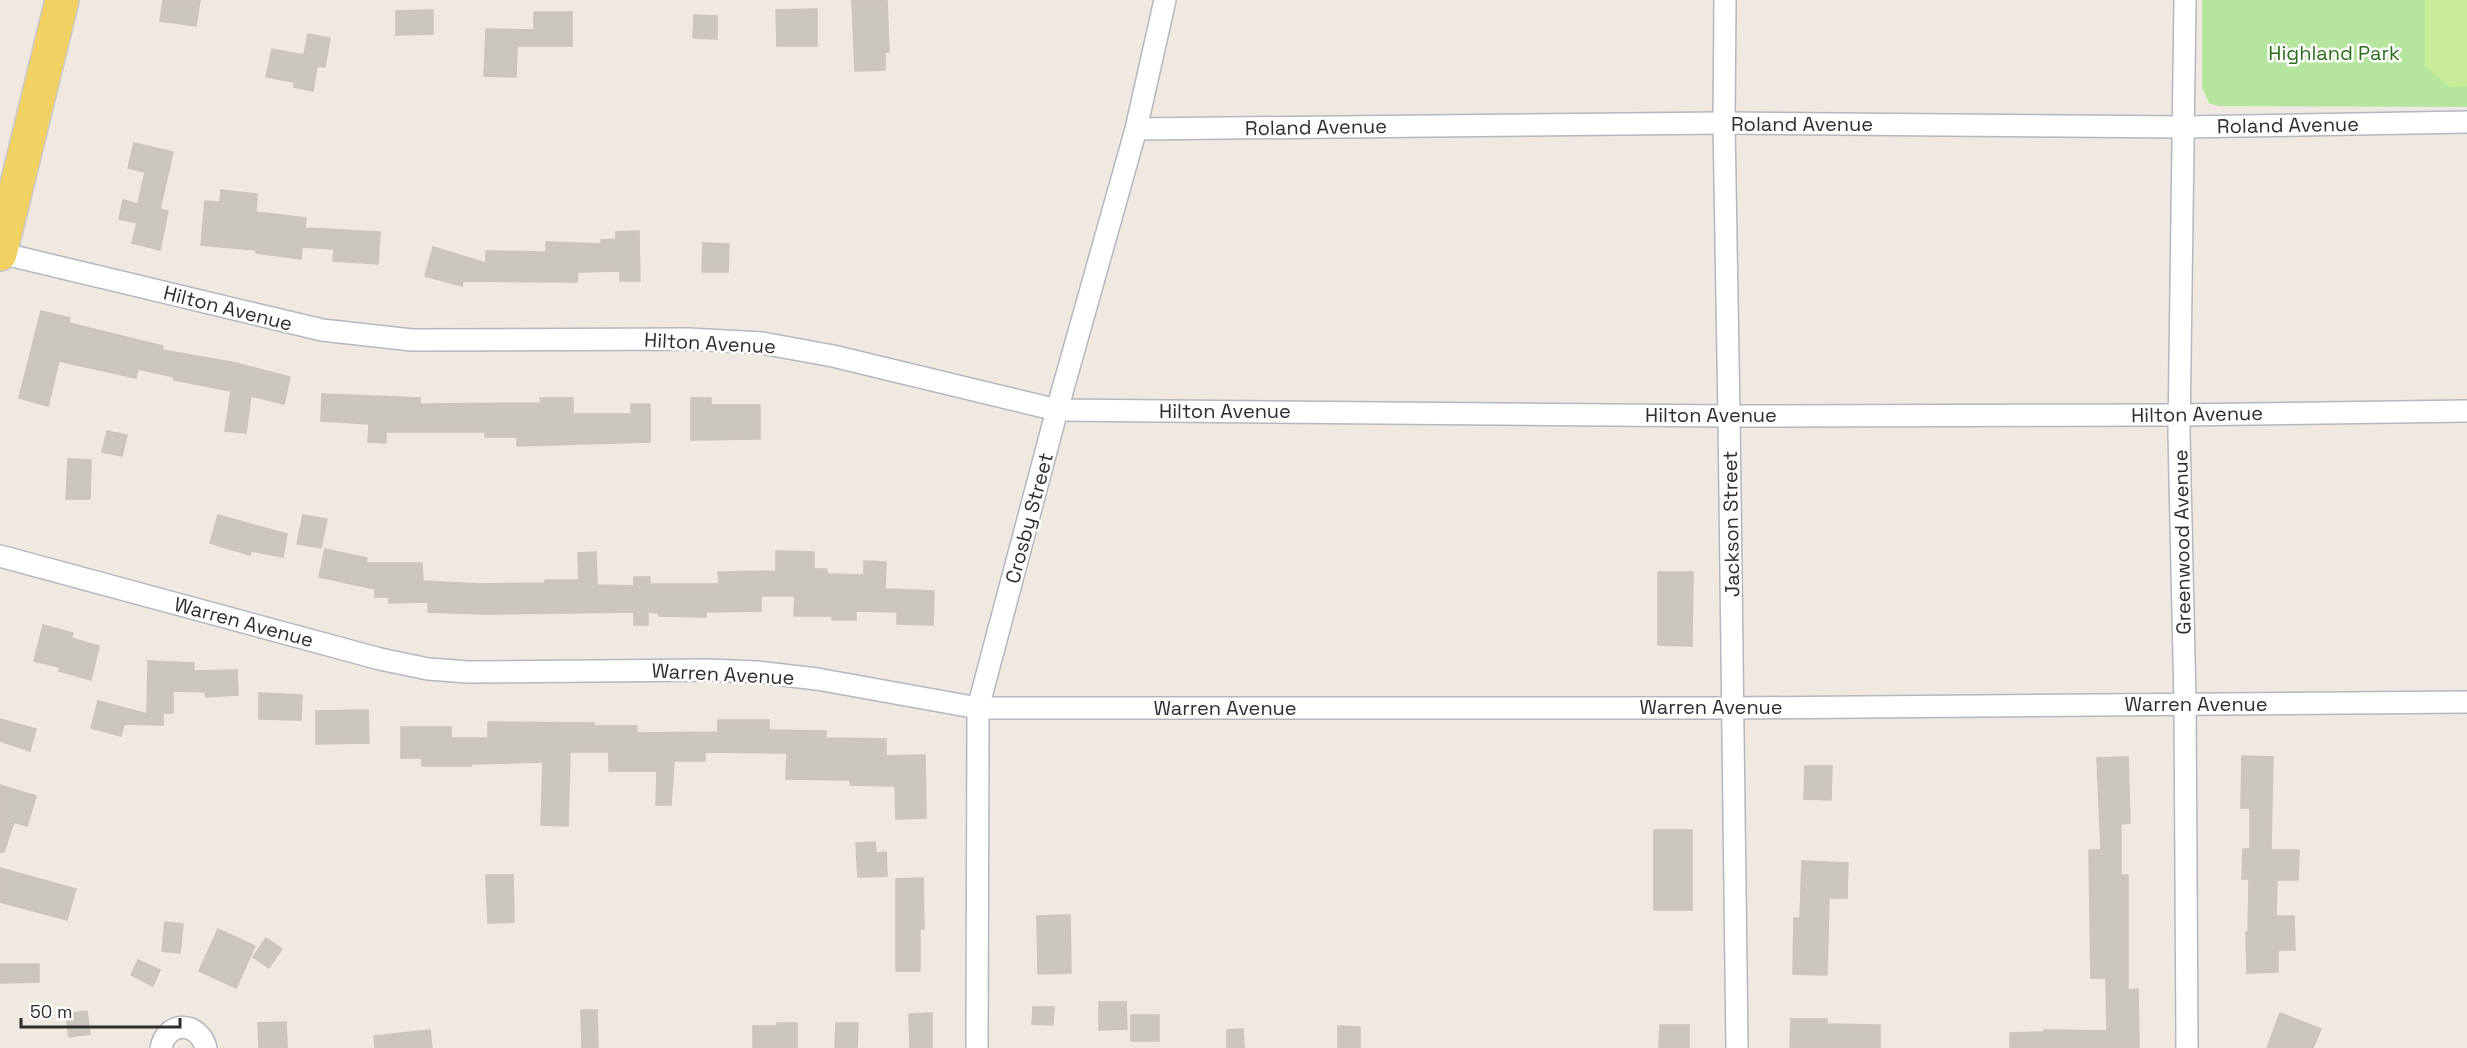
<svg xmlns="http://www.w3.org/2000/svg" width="2467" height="1048" viewBox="0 0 2467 1048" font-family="'Space Grotesk',sans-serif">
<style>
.green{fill:#b6e59e}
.pitch{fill:#c9ec9a}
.building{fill:#cbc7bf;stroke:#cbc5ba;stroke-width:1.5}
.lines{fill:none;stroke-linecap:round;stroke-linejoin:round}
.street-casing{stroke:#b4b7c1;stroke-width:24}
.primary-casing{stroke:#c9c9c9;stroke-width:36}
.street{stroke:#fff;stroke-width:21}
.primary{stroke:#f2d163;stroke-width:33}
.labels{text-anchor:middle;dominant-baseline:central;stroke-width:5;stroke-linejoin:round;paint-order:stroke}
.park-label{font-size:20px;fill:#2c6e1b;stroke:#fff}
.street-label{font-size:20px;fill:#2e2e2e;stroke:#fff}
</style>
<rect width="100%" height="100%" fill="#efe9e1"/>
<polygon class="green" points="2202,0 2467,0 2467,107 2219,106 2209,103 2202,87"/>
<polygon class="pitch" points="2425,0 2467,0 2467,86 2449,87 2425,66"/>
<g class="building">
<polygon points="163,0 200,0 196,26 160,21"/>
<polygon points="852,0 887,0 889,52 885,52 885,70 855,71"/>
<polygon points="817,9 817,46 777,46 776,10"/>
<polygon points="433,10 433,34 396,35 396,11"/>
<polygon points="534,12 572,12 572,46 517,46 516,77 484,76 486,29 534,30"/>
<polygon points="694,15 717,16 717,39 693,38"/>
<polygon points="308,34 330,38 325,67 317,66 313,91 294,87 294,82 266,77 272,49 304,55"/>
<polygon points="134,143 173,152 160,209 168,211 160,250 132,243 137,223 119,219 123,200 138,204 145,172 128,168"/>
<polygon points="221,190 257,194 256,212 306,218 305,228 380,232 378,264 333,261 334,249 302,247 301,259 256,253 256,250 201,245 205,201 220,202"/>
<polygon points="639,231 640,281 620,281 620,271 578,272 577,282 463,281 462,286 425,276 433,247 486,263 486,251 546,252 546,242 601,244 601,240 616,239 616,232"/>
<polygon points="703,243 729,244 728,272 702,272"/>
<polygon points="41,311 70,318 69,323 163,346 162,350 231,362 290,377 284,404 251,396 246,433 225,431 231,391 174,380 174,377 138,369 136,378 59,361 48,406 19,398"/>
<polygon points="322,394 420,398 420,404 541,403 540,398 573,398 573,414 631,414 631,404 650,404 650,442 517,446 517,437 485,437 485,432 386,432 386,443 368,442 369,424 321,421"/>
<polygon points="691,398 711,398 711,405 760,405 760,439 691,440"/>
<polygon points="107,431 127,435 122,456 102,452"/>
<polygon points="68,459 91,460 90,499 66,499"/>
<polygon points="218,515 287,534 283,557 251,551 250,555 210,543"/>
<polygon points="303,515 327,519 321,548 297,544"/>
<polygon points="325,549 367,558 366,563 422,563 423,581 479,584 545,583 545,580 579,580 578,553 596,552 597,585 634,586 634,577 650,577 650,584 719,584 718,572 776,571 776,551 814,552 814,569 827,569 827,574 864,575 864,561 886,562 885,589 934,591 933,625 897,624 897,612 856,611 856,620 832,620 832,616 794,616 795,596 761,596 761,611 706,612 706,617 659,616 659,613 648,612 648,625 634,625 634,612 486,614 428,612 428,602 389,603 389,597 375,597 375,589 319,577"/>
<polygon points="1658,572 1693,572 1692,646 1658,645"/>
<polygon points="43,625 73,633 71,638 99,646 91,680 59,671 59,667 34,661"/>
<polygon points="148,661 194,663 194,671 237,670 238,695 206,697 205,692 173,691 173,713 163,713 163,725 124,724 121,736 91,728 98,701 147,714"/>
<polygon points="259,693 302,695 301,720 259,719"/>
<polygon points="368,710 369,743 316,744 316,711"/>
<polygon points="0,719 36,729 30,751 0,741"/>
<polygon points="718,720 769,720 769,730 826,731 826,738 886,739 886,756 925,755 926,818 896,819 895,786 850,785 850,780 786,779 787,753 705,752 705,761 674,761 671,805 656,805 657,771 609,771 609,752 570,752 568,826 541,825 543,762 471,764 471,766 422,766 422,758 401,758 401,727 451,727 451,738 488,738 488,722 594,723 594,726 637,726 637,733 718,732"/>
<polygon points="2242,756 2273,757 2271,850 2299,850 2298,880 2277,880 2276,916 2294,916 2295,950 2278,950 2278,972 2247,973 2246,932 2248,932 2249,879 2242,879 2243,849 2250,849 2250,808 2241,808"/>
<polygon points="2128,757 2130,823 2121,824 2121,875 2128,875 2128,990 2138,989 2139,1048 2010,1048 2010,1033 2044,1032 2044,1030 2107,1031 2106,978 2091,978 2089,850 2101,850 2097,758"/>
<polygon points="1805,766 1832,766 1831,800 1804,799"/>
<polygon points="0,785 36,796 27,826 14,822 4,852 0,852"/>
<rect x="1654" y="830" width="38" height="80"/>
<polygon points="875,842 876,853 886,852 887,876 858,877 856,843"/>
<polygon points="1802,861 1848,863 1847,898 1829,898 1827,975 1793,974 1794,918 1800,918"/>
<polygon points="0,868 76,889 67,920 0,902"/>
<polygon points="486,875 513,875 514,922 488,923"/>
<polygon points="923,878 924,929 920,929 920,971 896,971 896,879"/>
<polygon points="1070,915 1071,973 1038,974 1037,916"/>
<polygon points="165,922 183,924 180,953 162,951"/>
<polygon points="218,929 255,946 236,988 199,971"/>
<polygon points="266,938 282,949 269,968 253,957"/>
<polygon points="138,960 160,970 153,986 131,975"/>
<polygon points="0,964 39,964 39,982 0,983"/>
<polygon points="1099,1002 1126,1002 1127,1029 1099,1030"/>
<polygon points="1033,1007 1054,1007 1053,1025 1032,1024"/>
<polygon points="581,1010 597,1010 598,1048 582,1048"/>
<polygon points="87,1011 90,1034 69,1037 66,1014"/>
<polygon points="932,1013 932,1048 910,1048 909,1014"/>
<polygon points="2280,1013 2321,1029 2313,1048 2267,1048"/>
<rect x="1131" y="1015" width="28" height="26"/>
<polygon points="1791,1019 1827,1019 1827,1024 1880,1025 1880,1048 1790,1048"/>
<polygon points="286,1022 287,1048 259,1048 258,1023"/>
<polygon points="777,1023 797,1023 797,1048 753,1048 753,1026 777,1026"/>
<polygon points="836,1023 858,1023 857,1048 835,1047"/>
<polygon points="1660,1025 1689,1025 1689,1048 1659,1048"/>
<polygon points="1338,1026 1360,1027 1360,1048 1338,1048"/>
<polygon points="1243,1029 1244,1048 1227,1048 1227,1030"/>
<polygon points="430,1030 432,1048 375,1048 374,1036"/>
</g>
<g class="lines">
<g class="street-casing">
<g id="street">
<polyline points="1725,0 1724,123 1729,416 1737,1048"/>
<polyline points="2185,0 2179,433 2185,703 2187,1048"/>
<polyline points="1136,129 1724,123 2184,127 2467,122"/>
<polyline points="0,253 322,330 412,340 689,339 762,343 833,356 1057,410 1729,416 2179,415 2467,411"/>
<polyline points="0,556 380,659 428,669 468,672 708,670 756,672 817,679 978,708 1733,708 2467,702"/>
<path d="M161,1048c6,-28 38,-27 45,0"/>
<polyline points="977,1048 978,708 1057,410 1136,129 1165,0"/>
</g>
</g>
<g class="primary-casing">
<polyline id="primary" points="0,254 62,0"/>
</g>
<use href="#street" class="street"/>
<use href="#primary" class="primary"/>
</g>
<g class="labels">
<g class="park-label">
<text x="2334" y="53">Highland Park</text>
</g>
<g class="street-label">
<text x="1802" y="124">Roland Avenue</text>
<text transform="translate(2288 125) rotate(-1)">Roland Avenue</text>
<text transform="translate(1316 127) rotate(-1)">Roland Avenue</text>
<text transform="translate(228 308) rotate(14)">Hilton Avenue</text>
<text transform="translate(710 343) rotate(3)">Hilton Avenue</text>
<text x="1225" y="411">Hilton Avenue</text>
<text transform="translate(2197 414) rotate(-1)">Hilton Avenue</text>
<text x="1711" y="415">Hilton Avenue</text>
<text transform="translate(1029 518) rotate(-75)">Crosby Street</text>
<text transform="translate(1731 524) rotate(-91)">Jackson Street</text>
<text transform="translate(2182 542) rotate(-91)">Greenwood Avenue</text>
<text transform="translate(244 622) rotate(15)">Warren Avenue</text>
<text transform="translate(723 674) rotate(3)">Warren Avenue</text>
<text x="2196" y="704">Warren Avenue</text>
<text x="1711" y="707">Warren Avenue</text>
<text x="1225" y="708">Warren Avenue</text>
</g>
</g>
<path d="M21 1018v9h159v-9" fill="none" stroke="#2e2e2e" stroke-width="3"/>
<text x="30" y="1018" font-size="18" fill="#2e2e2e" stroke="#ffffff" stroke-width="4.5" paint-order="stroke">50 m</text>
</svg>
